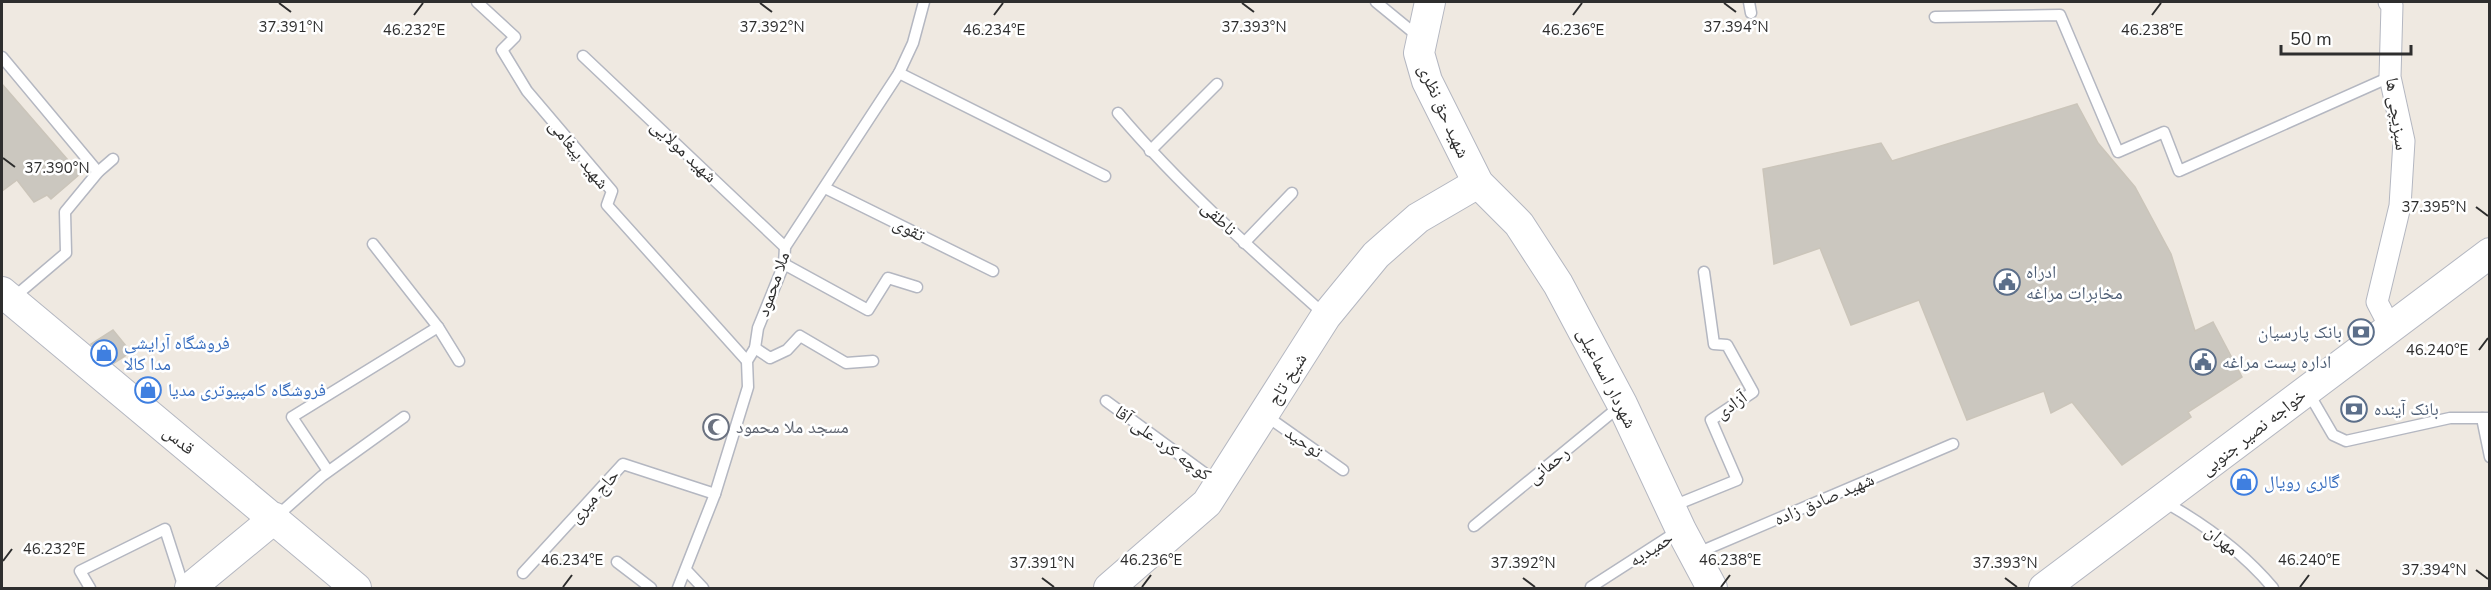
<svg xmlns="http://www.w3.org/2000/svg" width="2491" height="590" viewBox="0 0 2491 590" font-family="'Nunito Sans','Noto Naskh Arabic',sans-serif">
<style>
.building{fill:#cbc7bf;stroke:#cbc5ba;stroke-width:1.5}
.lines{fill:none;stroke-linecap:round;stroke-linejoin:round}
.lane-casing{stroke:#b4b7c1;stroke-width:13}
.street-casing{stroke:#b4b7c1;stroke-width:23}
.secondary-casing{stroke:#b4b7c1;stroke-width:32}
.lane{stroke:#fff;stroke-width:10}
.street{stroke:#fff;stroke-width:21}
.secondary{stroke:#fff;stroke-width:30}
.ticks{fill:none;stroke:#2e2e2e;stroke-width:2}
.labels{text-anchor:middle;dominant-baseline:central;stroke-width:5;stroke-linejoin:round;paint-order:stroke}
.street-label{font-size:18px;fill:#2e2e2e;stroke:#fff}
.service-label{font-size:18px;fill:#4e5e75;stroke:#fff;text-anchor:start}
.shop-label{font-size:18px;fill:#366cbe;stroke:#fff;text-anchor:start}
.worship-label{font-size:18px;fill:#5b616d;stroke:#fff;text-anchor:start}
.ticks-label{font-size:15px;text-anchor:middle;fill:#2e2e2e;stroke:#fff;stroke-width:5;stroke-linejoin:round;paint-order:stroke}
</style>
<rect width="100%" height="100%" fill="#efe9e1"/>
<g class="building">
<polygon points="2,84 80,174 51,199 47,195 34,202 17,180 2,191"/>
<polygon points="2077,104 2098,143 2135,187 2171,254 2195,331 2213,322 2242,377 2188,412 2191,417 2122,465 2072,402 2051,413 2044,391 1967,420 1919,300 1851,325 1820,248 1774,264 1763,169 1881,143 1892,161"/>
<polygon points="113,330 131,352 114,363 91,344"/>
</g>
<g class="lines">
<g class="lane-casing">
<g id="lane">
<polyline points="477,2 515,37 502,50 527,91 612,191 607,205 747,361"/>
<polyline points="1376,2 1420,38"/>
<polyline points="1749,2 1751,13"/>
<polyline points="1935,17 2060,15 2118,152 2164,132 2179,171 2390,77"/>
<polyline points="583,56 785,247"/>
<polyline points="2,57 98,172"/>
<polyline points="899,73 1105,176"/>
<path d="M1118,113c62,73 134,137 206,201"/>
<polyline points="1150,151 1217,84"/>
<polyline points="825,188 993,271"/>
<polyline points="1244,243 1292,193"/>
<polyline points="373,244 438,327 459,361"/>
<polyline points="784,264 868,310 888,278 917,287"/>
<polyline points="13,298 66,253 65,212 98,172 113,159"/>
<polyline points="755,348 770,358 787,350 800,336 846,363 873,361"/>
<polyline points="2308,392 2333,435 2346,441 2450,418 2490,418"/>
<polyline points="1106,401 1218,483"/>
<polyline points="1265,415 1343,470"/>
<polyline points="2482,418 2490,457"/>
<polyline points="328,471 292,417 438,327"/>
<path d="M2163,501c41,23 80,51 110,87"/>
<polyline points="1673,506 1737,480 1711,420 1753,392 1727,345 1714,344 1704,272"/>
<polyline points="277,516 322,476 404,417"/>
<polyline points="1474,526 1620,406"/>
<polyline points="1695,554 1953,444"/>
<polyline points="617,562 651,588"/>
<polyline points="686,570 703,588"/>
<polyline points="523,573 623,464 715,494"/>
<polyline points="1591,587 1678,531"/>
<polyline points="90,588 80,571 165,529 184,588"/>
<polyline points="678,588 715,494 748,387 747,361 755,348 758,328 784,264 785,247 899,73 913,43 924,2"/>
</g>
</g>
<g class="street-casing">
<polyline id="street" points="2389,2 2392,5 2390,77 2404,141 2400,206 2377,302 2391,329"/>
</g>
<g class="secondary-casing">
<g id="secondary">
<polyline points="1430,2 1419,53 1427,81 1478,183 1519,224 1558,284 1622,404 1681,530 1712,588"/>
<polyline points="2,292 356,588"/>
<polyline points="190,588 275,518"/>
<polyline points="1109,588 1207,503 1326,316 1376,255 1418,218 1478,183"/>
<polyline points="2044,588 2490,253"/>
</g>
</g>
<use href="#lane" class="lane"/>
<use href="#street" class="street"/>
<use href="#secondary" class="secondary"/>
</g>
<path class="ticks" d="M279,3l12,9M760,3l12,9M1242,3l12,9M1724,3l12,9M414,15l9,-12M994,15l9,-12M1573,15l9,-12M2152,15l9,-12M3,158l12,9M2476,207l12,9M2479,350l9,-12M3,561l9,-12M2476,570l12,9M1042,578l12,9M1523,578l12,9M2005,578l12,9M563,587l9,-12M1142,587l9,-12M1721,587l9,-12M2300,587l9,-12"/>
<defs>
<g id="civic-ring" transform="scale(1.35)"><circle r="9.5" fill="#fff" stroke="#5c6f8a" stroke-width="1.5"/><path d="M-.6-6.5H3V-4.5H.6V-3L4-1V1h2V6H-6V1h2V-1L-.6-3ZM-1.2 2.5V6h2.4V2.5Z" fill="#5c6f8a"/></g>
<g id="bank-ring" transform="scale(1.35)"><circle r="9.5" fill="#fff" stroke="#5c6f8a" stroke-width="1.5"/><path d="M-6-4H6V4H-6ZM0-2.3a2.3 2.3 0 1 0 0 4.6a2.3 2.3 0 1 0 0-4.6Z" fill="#5c6f8a"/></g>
<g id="shop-ring" transform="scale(1.35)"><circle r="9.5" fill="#fff" stroke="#3f7fe0" stroke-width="1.5"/><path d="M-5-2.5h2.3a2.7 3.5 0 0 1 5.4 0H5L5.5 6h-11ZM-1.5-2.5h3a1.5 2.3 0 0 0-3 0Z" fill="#3f7fe0"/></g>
<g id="mosque-ring" transform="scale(1.35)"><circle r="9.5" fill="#fff" stroke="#6b7280" stroke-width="1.5"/><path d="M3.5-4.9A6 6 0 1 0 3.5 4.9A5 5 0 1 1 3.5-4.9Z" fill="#6b7280"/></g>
</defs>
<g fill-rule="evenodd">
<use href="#civic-ring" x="2007" y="282"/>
<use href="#bank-ring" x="2361" y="332"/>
<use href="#shop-ring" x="104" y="353"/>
<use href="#civic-ring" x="2203" y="362"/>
<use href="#shop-ring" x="148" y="390"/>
<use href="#bank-ring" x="2354" y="409"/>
<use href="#mosque-ring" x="716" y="427"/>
<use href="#shop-ring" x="2244" y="482"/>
</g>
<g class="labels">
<g class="street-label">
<text transform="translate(1444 111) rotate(66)">شهید حق نظری</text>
<text transform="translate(2397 114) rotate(82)">سبزیچی ها</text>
<text transform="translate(684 151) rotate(43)">شهید مولایی</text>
<text transform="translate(579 154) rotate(51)">شهید پیغامی</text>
<text transform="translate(1219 218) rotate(44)">ناطقی</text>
<text transform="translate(909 229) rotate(27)">تقوی</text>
<text transform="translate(773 284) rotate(-71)">ملا محمود</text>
<text transform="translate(1607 378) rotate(63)">شهردار اسماعیلی</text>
<text transform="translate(1287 379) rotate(-58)">شیخ تاج</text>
<text transform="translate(1731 405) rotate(-36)">آزادی</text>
<text transform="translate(2253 432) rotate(-38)">خواجه نصیر جنوبی</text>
<text transform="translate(179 440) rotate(39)">قدس</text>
<text transform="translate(1304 442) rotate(35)">توحید</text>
<text transform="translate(1163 443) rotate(36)">کوچه کرد علی آقا</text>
<text transform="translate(1548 465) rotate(-39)">رحمانی</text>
<text transform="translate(594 496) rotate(-48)">حاج میری</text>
<text transform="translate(1824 499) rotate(-23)">شهید صادق زاده</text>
<text transform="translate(2222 540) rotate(40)">مهران</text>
<text transform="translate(1651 549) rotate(-33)">حمیدیه</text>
</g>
<g class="service-label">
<text x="2026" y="272">ادراه<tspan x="2026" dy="21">مخابرات مراغه</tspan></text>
<text x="2342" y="332" text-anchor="end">بانک پارسیان</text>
<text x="2222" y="362">اداره پست مراغه</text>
<text x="2374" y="409">بانک آینده</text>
</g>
<g class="shop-label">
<text x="124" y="343">فروشگاه آرایشی<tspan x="124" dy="21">مدا کالا</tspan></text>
<text x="168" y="390">فروشگاه کامپیوتری مدیا</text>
<text x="2264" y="482">گالری رویال</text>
</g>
<g class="worship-label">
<text x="736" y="427">مسجد ملا محمود</text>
</g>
</g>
<g class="ticks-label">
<text x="291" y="32">37.391°N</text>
<text x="772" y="32">37.392°N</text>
<text x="1254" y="32">37.393°N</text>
<text x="1736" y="32">37.394°N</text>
<text x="414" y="35">46.232°E</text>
<text x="994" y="35">46.234°E</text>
<text x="1573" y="35">46.236°E</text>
<text x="2152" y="35">46.238°E</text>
<text x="57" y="173">37.390°N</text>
<text x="2434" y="212">37.395°N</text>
<text x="2437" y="355">46.240°E</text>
<text x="54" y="554">46.232°E</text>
<text x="572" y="565">46.234°E</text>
<text x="1151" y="565">46.236°E</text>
<text x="1730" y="565">46.238°E</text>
<text x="2309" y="565">46.240°E</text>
<text x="1042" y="568">37.391°N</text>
<text x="1523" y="568">37.392°N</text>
<text x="2005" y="568">37.393°N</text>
<text x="2434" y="575">37.394°N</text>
</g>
<rect width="2491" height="590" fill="none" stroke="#2e2e2e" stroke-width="6"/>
<path d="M2281 45v9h130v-9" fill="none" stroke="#2e2e2e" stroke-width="3"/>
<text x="2290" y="45" font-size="18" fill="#2e2e2e" stroke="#ffffff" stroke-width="4.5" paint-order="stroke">50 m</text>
</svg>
